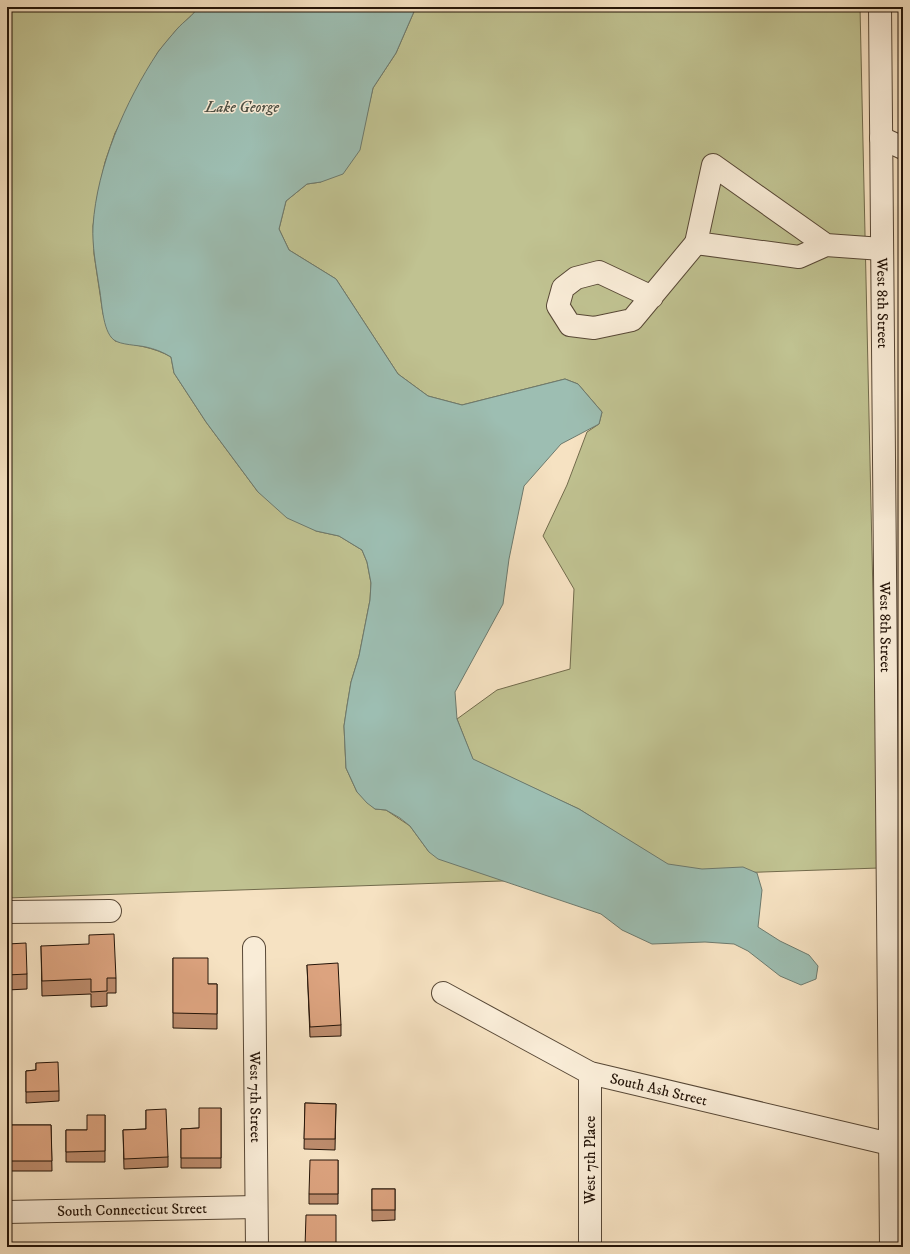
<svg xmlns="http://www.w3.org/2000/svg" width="910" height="1254" viewBox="0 0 910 1254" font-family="'IM FELL DW Pica',serif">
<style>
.green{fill:#c0c291;stroke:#726b4c}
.water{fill:#9dbeb2;stroke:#6d7a6e}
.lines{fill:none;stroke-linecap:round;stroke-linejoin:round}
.minor-casing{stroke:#584836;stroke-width:24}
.minor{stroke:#f9ecd7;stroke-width:22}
.wall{fill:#bd8c6d;stroke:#241408}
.building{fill:#dca37f;stroke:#241408}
.labels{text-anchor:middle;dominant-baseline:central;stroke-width:3;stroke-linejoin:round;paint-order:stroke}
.street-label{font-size:15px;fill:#241408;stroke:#f9ecd7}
.water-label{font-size:16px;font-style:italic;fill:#4e5044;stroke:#f9ecd7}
</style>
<rect width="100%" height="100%" fill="#f6e2c2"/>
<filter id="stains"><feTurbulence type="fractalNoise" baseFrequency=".005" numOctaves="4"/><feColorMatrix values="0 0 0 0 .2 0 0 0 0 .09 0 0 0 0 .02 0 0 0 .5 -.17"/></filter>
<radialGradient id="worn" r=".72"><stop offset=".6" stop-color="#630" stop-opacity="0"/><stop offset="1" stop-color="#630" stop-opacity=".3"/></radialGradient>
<path class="green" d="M7,7h191l-4,6 -16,15 -20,24 -43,81 -10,29 -8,36 -4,28 1,28 9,60 12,27c19,4 39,6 56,16l3,16 32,49 52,70 58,39 23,5 23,14 5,12 4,21 -1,17 -11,56 -8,26 -4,24 -3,20 2,42 11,24 18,17 11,1 24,16 19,26 216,-1 -66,-42 -106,-49 -16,-41 40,-29 73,-21 4,-80 -31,-53 24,-51 20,-53 12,-8 3,-12 -24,-28 -13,-5 -103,26 -34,-9 -30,-22 -62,-95 -47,-29 -10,-21 7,-28 21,-17 14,-2 45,-64 7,-30 23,-35 20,-46h444l19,861 -872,30z"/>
<path class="water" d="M198,7h218l-20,46 -23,35 -13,62 -17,24 -22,8 -14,2 -21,17 -7,28 10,21 47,29 62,95 30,22 34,9 103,-26 13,5 24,28 -3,12 -38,20 -37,42 -15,73 -6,45 -48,88 2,27 16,40 106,50 89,55 34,5 41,-2 14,6 5,17 -4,37 22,14 29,14 9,11 -2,13 -15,6 -21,-9 -32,-25 -14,-7 -29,-2 -53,2 -30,-14 -21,-16 -163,-55 -9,-7 -19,-26 -10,-8 -14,-8 -11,-1 -8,-6 -10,-11 -11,-24 -2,-42 3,-20 4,-24 8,-26 11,-56 1,-17 -4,-21 -5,-12 -23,-14 -23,-5 -29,-13 -29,-26 -52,-70 -32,-49 -3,-16c-8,-5 -16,-8 -25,-10 -9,-2 -25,-2 -32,-7 -12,-9 -12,-40 -15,-54 -3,-20 -7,-40 -6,-60 4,-60 32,-124 65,-174 6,-8 13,-16 19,-23 7,-8 16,-13 21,-22z"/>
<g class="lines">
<g class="minor-casing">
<g id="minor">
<path id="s1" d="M880,7l11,1240"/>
<polyline points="881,138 903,148"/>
<polyline points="826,245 713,165 696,243 799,257 826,245 882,249"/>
<polyline points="652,297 599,272 576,278 563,288 558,306 570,325 594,328 632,320 696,243"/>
<polyline points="7,912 110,911"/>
<path id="s2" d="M254,948l3,299"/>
<path id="s3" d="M443,993l147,80 300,71"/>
<path id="s4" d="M7,1212l249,-5"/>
<polyline points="590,1247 590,1073"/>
</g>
</g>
<use href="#minor" class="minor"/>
</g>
<g class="wall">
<polygon points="7,944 27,974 27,989 7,990"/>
<polygon points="41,946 116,978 116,993 107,993 107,1006 91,1007 91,994 42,996"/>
<polygon points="173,958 208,984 217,984 217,1029 173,1028"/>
<polygon points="307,965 341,1025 341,1036 310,1037"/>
<polygon points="36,1063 59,1091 59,1101 26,1103 26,1071 36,1070"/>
<polygon points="305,1103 336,1104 335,1150 304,1149"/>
<polygon points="221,1108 221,1168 181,1168 181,1129 199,1128"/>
<polygon points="146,1110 168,1157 168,1167 124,1169 123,1130 146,1129"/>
<polygon points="105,1115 105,1162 66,1162 66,1130 87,1130"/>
<polygon points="9,1125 51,1125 52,1171 9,1171"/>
<polygon points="338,1160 338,1204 309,1204 309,1194"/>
<polygon points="372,1189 395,1189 395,1220 372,1221"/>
</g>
<g class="building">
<polygon points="114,934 116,978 107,978 107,991 91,992 91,979 42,981 41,946 89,944 89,935"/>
<polygon points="26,943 27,974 7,975 7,944"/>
<polygon points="173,958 208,958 208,984 217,984 217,1014 173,1013"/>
<polygon points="338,963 341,1025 310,1027 307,965"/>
<polygon points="58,1062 59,1091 26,1092 26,1071 36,1070 36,1063"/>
<polygon points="305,1103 336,1104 335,1139 304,1139"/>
<polygon points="199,1108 221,1108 221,1158 181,1158 181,1129 199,1128"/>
<polygon points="166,1109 168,1157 124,1159 123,1130 146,1129 146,1110"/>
<polygon points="87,1115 105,1115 105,1151 66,1152 66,1130 87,1130"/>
<polygon points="9,1125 51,1125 52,1161 9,1161"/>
<polygon points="310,1160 338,1160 338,1194 309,1194"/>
<rect x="372" y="1189" width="23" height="21"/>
<polygon points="306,1215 336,1215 336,1247 305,1247"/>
<rect x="32" y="1246" width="25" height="1"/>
<polygon points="178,1246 178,1247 136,1247"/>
<rect x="358" y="1246" width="44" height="1"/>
</g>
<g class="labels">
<g class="street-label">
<text stroke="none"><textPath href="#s1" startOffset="296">West 8th Street</textPath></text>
<text stroke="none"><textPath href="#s1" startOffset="620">West 8th Street</textPath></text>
<text stroke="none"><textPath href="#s3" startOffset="238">South Ash Street</textPath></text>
<text stroke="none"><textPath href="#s2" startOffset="149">West 7th Street</textPath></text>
<text transform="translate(590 1160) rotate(-90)">West 7th Place</text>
<text stroke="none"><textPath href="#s4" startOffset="125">South Connecticut Street</textPath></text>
</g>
<g class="water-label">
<text x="242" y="107">Lake George</text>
</g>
</g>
<rect width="910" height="1254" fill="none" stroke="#f6e2c2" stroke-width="24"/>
<rect x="8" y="8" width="894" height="1238" fill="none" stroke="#241408" stroke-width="2"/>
<rect x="12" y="12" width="886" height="1230" fill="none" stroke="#241408"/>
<rect width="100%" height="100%" filter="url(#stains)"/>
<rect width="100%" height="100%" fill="url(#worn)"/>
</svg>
